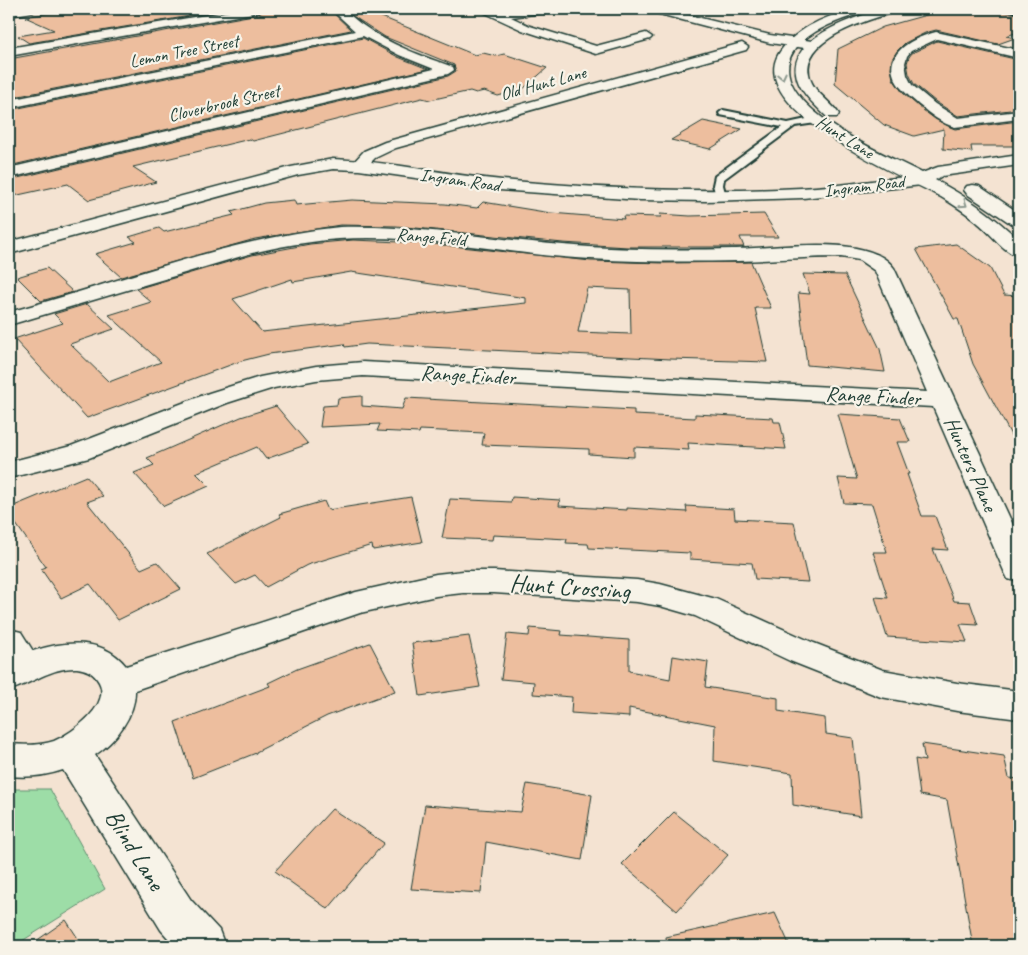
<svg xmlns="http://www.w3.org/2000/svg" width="1028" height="955" viewBox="0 0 1028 955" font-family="Caveat,sans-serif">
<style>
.green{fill:#9ddda7;stroke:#5e8d6e}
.building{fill:#edbe9e;stroke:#1f3d34;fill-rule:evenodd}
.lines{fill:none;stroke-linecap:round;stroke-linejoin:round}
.service-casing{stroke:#1f3d34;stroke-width:4}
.minor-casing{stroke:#1f3d34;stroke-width:3}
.tertiary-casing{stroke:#1f3d34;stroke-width:3}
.secondary-casing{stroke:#1f3d34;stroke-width:3}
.service{fill:#f7f3e8;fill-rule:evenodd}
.minor{fill:#f7f3e8;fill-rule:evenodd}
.tertiary{fill:#f7f3e8;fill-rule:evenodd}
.secondary{fill:#f7f3e8;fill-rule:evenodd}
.oneway{stroke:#8b988e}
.labels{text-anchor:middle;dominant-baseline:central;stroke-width:4.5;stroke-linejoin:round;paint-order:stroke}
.far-street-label{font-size:18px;fill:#1f3d34;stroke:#f7f3e8}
.street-label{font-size:21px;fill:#1f3d34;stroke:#f7f3e8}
.near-street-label{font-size:25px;fill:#1f3d34;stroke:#f7f3e8}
</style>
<rect width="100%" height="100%" fill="#f4e3d2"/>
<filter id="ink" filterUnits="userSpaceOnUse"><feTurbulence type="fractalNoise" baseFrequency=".02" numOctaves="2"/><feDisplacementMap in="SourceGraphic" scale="10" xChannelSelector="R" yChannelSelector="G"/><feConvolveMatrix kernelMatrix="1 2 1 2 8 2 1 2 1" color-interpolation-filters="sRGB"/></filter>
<g filter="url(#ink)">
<polygon class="green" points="9,789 50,789 105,889 14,946 9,946"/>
<g class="building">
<polygon points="74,9 232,9 29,43 18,36 54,30 25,17"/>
<polygon points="266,9 329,9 351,30 9,98 9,59 259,14"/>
<polygon points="342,9 362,9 475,55 483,53 496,56 504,54 547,68 523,89 498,96 484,91 476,93 470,91 430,100 422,98 253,141 250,139 133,167 156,182 89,200 68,184 9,197 9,180 448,76 456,71 454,65 385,37"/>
<polygon points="948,9 979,9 1019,14 1019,32 1006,36 1015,38 998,44 936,30 925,33 905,43 897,51 892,59 891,68 893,79 903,93 918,106 935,119 950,127 955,129 1019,121 1019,146 971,146 972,152 943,149 944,129 914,136 884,125 835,84 838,49 883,27"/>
<polygon points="363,38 398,57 428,69 9,166 9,110"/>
<polygon points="937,41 1019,60 1019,109 958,116 936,102 914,84 909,74 907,63 909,57 912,53"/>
<polygon points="703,121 742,129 710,149 671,140"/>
<polygon points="294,200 296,205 352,200 445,204 477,208 483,202 551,213 624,219 623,216 661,217 660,214 690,216 764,214 778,237 740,237 744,247 627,247 563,243 396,226 340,225 255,239 121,277 95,254 136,242 129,237 159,228 164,232 234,215 231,212 264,203"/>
<path d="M353,240l71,3 167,18 73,2 87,-1 20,46h-16l12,54 -96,-3 -304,-15 -22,3 -1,-3 -75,10 -28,7 -154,57 -73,-79 49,-16 -9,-9 33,-10 27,25 -44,15 39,38 52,-20 -52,-47 42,-13 -15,-13 116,-34 58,-11zM351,272l175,26v5l-264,29 -29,-33 59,-20 1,3zM587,288l43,2 1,44 -53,-2z"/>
<polygon points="956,244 990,268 1004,295 1019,296 1019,450 973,364 958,319 954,319 916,249"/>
<polygon points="47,268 73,292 41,301 17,277"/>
<polygon points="803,274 845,275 880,349 885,372 807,365 798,293 810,294"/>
<polygon points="362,396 362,406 402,409 406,398 634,410 634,415 695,418 695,414 773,418 774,422 780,422 786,449 688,443 689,450 634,447 634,457 589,454 589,449 482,445 484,433 420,430 419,433 377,431 380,424 320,427 323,406 337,405 338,398"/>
<polygon points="276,406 308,444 266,459 257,447 196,473 209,486 164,506 134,473 154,465 147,458 241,417"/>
<polygon points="838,414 900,418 910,442 897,442 909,474 907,474 922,516 935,516 948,550 933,549 954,601 970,602 978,625 960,624 967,642 887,637 875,597 888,598 873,552 887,552 872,504 844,503 838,478 857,479"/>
<polygon points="86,476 103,496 87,502 141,569 157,562 181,589 118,620 90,584 61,598 41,569 46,567 9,514 9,508"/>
<polygon points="411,497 422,542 373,550 372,545 307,565 266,587 255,575 236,584 207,554 281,517 279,514 324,501 328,510"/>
<polygon points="512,497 560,500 559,506 627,510 627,508 687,512 686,506 734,509 735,519 794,522 808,582 755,579 752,563 690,559 690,553 589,548 588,544 566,543 567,539 493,535 492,540 442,538 450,499 511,502"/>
<polygon points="530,628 562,631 561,635 629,640 629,671 670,679 673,656 708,662 705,687 778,698 778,711 825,718 826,734 853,738 861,816 793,805 792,773 714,761 715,725 629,708 629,717 571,713 572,697 533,694 534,682 501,679 507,634 529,636"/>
<polygon points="469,636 480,687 420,696 412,643"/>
<polygon points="370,643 395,691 327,716 256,752 256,753 193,778 175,722 270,686 268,683 297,669"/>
<polygon points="922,744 1004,756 1009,778 1019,779 1019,946 973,946 947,800 920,795 915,759 925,761"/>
<polygon points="527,784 592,795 582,860 486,842 481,893 411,889 425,805 521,812"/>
<polygon points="332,809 384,843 328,909 275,871"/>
<polygon points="674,812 728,855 677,911 622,864"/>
<polygon points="775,913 790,946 667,946 666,937"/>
<polygon points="66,920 83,946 29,946"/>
</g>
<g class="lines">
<g class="service-casing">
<g id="service">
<polygon points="1009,9 1019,9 1019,12 1010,10"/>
<polygon points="723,110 788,123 816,117 820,120 816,123 795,126 724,179 723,185 726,196 721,199 716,196 713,185 715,176 782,127 720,115 719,113"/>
</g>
</g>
<g class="minor-casing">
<g id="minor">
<polygon points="15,9 38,9 33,12 9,16 9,10"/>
<polygon points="242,9 264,9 259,12 9,56 9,48"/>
<path d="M331,9c17,0 19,8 33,17 26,19 58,30 89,41l1,3 -6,4 -439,104v-10l425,-99 -35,-14 -36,-19 -354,72v-8l346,-69z"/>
<polygon points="480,9 493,9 500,12 524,9 554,9 549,12 511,17 530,26 596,46 646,33 652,37 650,39 596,54 522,30 481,11"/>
<path d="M936,32l83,18v8l-82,-19 -26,12 -4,5 -2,7 2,12 5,10 23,19 23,14 61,-7v8l-64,8c-13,-3 -26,-14 -36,-22 -5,-5 -12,-10 -17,-16 -26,-31 6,-50 34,-57z"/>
<polygon points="742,43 748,47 746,50 396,148 375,158 365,168 353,168 351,165 364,151 385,142"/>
<path d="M340,227c75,-2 148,12 223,18 56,5 114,5 170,4 40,0 136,-17 161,19l125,270v44l-11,-3 -4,-8 -71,-164 -570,-31 -47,4 -42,8 -47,15 -138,55 -80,20v-16l62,-16 138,-53 51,-16 56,-11 47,-4 564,30 -52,-121 -16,-11 -18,-3c-34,0 -68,3 -103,4 -49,1 -98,1 -147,-2 -75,-4 -148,-21 -223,-21 -39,0 -78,6 -116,15l-243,72v-13c110,-29 216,-73 331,-85z"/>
<path d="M463,571h31l143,9 23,4 56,15 98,44 69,27 74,13 62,8v28l-62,-8 -76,-14 -91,-36 -95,-45 -35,-10 -23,-4 -143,-9h-31l-27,3 -76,17 -225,77c1,25 -20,52 -40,65l96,145 28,30 6,16h-50l-14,-16 -98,-160c-18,6 -35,8 -54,6v-32c15,1 30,2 45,-3 19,-8 61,-38 43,-62 -5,-7 -11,-10 -20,-11 -26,-1 -45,16 -68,22v-61l12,3 12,19c32,-10 70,-14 93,15l230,-74 80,-18z"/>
</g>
</g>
<g class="tertiary-casing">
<g id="tertiary">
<polygon points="647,9 664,9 770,35 812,41 818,45 812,49 770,43 648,11"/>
<path d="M333,159c57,2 113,16 169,21 100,9 199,13 299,8 41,-2 81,-9 121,-13l6,1 2,4 -2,4 -6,1 -119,13 -97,3 -66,-1 -140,-10 -141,-20 -26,-1 -35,6 -289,79v-12l282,-75z"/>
</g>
</g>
<g class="secondary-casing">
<g id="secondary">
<path d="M853,9h17l-1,2c-82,22 -117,61 -31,118 26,17 56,30 84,44l16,-6 81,-12v10l-77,11 -7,4c31,16 59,36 84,60v16c-15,-3 -28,-23 -41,-33 -11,-10 -24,-18 -37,-26 -35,-20 -205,-90 -159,-148 17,-22 45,-33 71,-40z"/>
<path d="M883,9h16l-1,2c-26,8 -96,26 -89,63 3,18 21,26 30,40l-2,3h-10c-12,-12 -29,-26 -31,-44 -5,-37 60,-56 87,-64z"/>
<polygon points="973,185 979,186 1019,213 1019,226 1013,225 967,194 964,190 967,186"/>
</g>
</g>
<use href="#service" class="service"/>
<use href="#minor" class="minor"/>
<use href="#tertiary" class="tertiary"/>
<use href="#secondary" class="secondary"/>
</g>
<defs><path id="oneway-chevron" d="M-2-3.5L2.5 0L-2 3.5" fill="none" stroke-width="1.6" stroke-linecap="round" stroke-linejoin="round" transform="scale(1.25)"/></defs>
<g class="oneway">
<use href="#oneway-chevron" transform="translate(782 76) rotate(77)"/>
<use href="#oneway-chevron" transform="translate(964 204) rotate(35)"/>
</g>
</g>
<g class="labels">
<g class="far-street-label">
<text transform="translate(184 51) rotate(-11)">Lemon Tree Street</text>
<text transform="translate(543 83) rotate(-15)">Old Hunt Lane</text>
<text transform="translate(224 103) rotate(-13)">Cloverbrook Street</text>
<text transform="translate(845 137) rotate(32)">Hunt Lane</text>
<text transform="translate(460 180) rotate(8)">Ingram Road</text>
<text transform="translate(864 186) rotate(-7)">Ingram Road</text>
<text transform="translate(431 237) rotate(5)">Range Field</text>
</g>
<g class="street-label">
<text transform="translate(468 375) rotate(3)">Range Finder</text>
<text transform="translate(873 396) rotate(3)">Range Finder</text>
<text transform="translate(971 464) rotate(66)">Hunters Plane</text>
</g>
<g class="near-street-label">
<text transform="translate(570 587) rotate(4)">Hunt Crossing</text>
<text transform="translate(135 850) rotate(58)">Blind Lane</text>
</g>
</g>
<rect width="1028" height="955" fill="none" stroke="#f7f3e8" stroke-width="30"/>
<rect x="15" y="15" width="998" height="925" fill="none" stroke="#1f3d34" stroke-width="2" filter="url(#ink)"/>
</svg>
